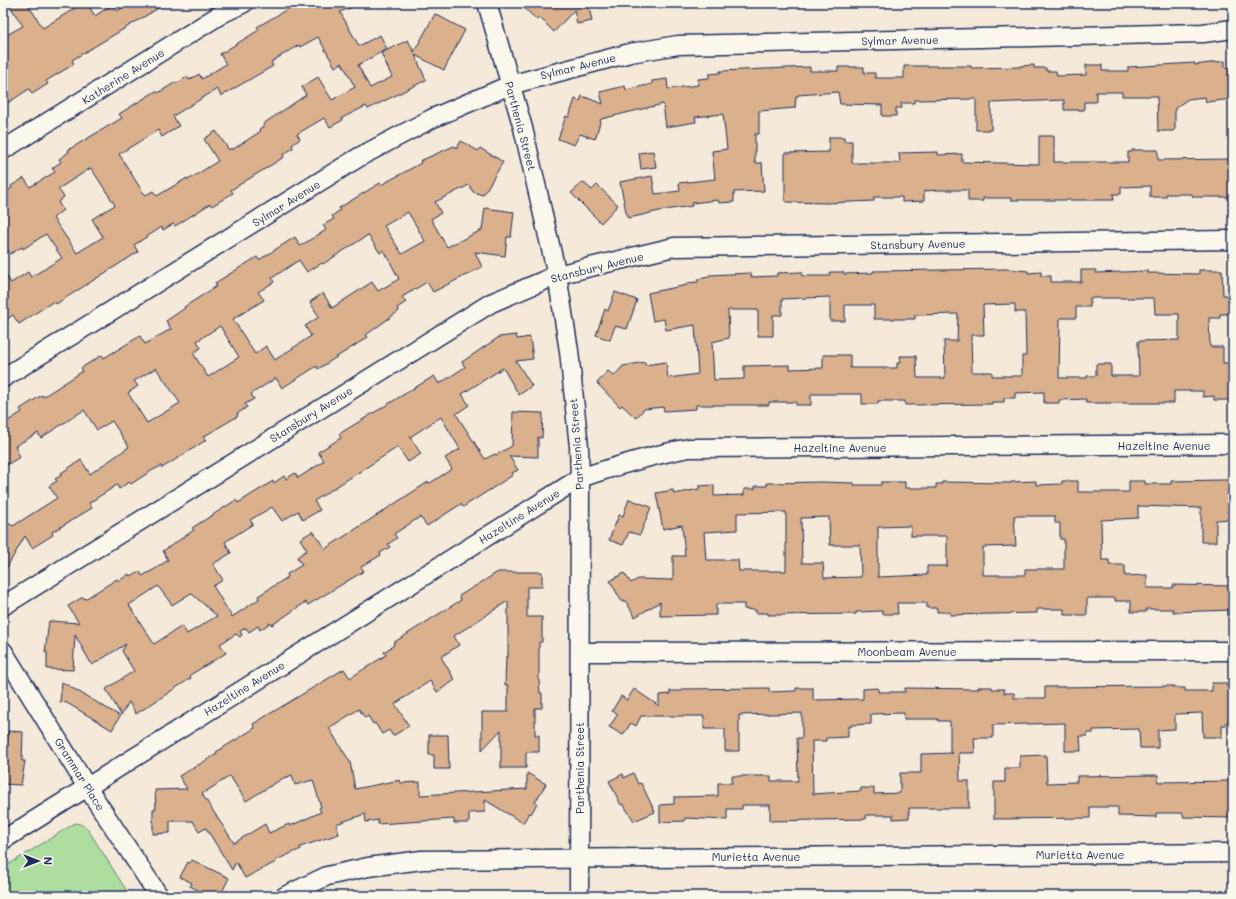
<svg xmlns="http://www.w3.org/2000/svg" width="1236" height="899" viewBox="0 0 1236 899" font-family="Mali,sans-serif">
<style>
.green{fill:#adde9f;stroke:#64867e}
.building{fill:#dbb08c;stroke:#1b2f5e;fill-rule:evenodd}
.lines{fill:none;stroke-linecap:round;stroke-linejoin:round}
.minor-casing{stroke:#1b2f5e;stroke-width:21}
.minor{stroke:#fbf7ec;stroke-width:18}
.labels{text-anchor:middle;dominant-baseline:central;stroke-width:3.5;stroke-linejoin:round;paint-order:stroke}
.street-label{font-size:11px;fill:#1b2f5e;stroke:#fbf7ec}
</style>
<rect width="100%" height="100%" fill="#f5e9d9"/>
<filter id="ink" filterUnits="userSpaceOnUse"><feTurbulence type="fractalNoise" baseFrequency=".025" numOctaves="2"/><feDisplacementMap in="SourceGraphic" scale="8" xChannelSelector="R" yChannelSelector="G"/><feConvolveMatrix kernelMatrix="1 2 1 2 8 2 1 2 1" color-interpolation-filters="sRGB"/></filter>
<g filter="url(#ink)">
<polygon class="green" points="75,823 80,824 87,828 130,896 3,896 3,868"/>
<g class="building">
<polygon points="8,3 27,3 43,28 83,3 87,3 95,16 113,4 117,11 131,3 167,3 72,60 74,64 46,81 48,84 32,94 29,89 3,106 3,37 23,26"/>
<path d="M298,3h64l-22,9 19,34 21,-11 7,14 -29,16 12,23 22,-11 -11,-24 27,-13 6,12 21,-38 30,16 -21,40 -29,-15 11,25 -58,29 -2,-3 -24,12 1,2 -13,7 -6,-9 -27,16 3,5 -8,6 1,3 -10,7 1,2 -53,33 2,3 -21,13 -2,-2 -35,22 -2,-2 -10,6 -1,-3 -28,18 4,7 -82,52 -2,-3 -35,23 -6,-9 -10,7v-52l8,13 17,-11 3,5 31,-19 -16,-24 -23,15 -1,-2 -12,7 -7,-13v-47l9,-6 -1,-2 13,-8 6,9 25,-15 -3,-4 9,-6 -2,-3 10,-7 -1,-2 54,-32 -3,-4 37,-23 2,2 18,-11 1,1 10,-6 2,3 10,-6 3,5 24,-15 -6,-10 39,-24 -2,-3zM318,37l17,30 7,-4 13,24 -23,13 -14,-23 -16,10 4,8 -43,29 1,2 -5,3 2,2 -29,19 -1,-2 -2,2 -13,-19 -12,8 14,22 -30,19 -1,-2 -30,18 -4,-5 -7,4 -4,-4 -23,-37 39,-24 4,7 17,-11 -6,-10 44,-27 4,7 52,-30 -2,-4 28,-17 1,2zM91,168l24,37 -23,14 11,18 -26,16 -24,-35 10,-8 -5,-8 6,-5 -6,-8z"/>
<polygon points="519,3 588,3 592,21 577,24 574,10 554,32 539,17 537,20"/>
<polygon points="1225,61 1225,68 1233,67 1233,99 1206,102 1205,97 1188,99 1175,108 1175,129 1173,131 1158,131 1157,96 1122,96 1122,92 1096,92 1096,102 1084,102 1084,110 1064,110 1064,100 991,103 991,130 976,130 976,99 914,100 914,103 901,103 902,108 896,108 896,116 882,116 882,105 840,104 838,92 798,95 798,96 796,96 795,108 759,111 759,134 755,134 755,163 762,163 764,191 734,192 734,202 719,203 718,200 692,203 692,206 664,210 629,218 627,217 620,182 652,176 655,194 680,191 679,183 715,179 712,151 727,149 723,114 695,117 696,122 666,127 663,104 601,119 595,139 580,134 574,145 558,139 566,116 569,117 575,99 580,101 582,96 603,104 600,92 625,86 626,90 652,84 652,81 667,79 668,89 698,85 698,79 709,78 709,74 720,73 720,71 810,67 810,71 838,71 838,67 864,67 864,73 875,73 875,78 904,78 904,66 971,66 971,68 1020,67 1020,66 1034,65 1034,68 1046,68 1046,71 1056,71 1057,76 1086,75 1086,65 1102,65 1102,71 1128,71 1128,67 1195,63 1195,65"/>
<polygon points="1039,136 1054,136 1054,162 1128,162 1128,152 1132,152 1132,150 1158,150 1158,160 1233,159 1233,197 1193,197 1192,194 1166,194 1166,197 1150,197 1150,186 1121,187 1121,194 1113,194 1114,200 1011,200 1011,198 983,198 983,201 968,201 968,190 938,190 924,191 924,201 902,202 902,197 874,197 874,201 827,203 786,202 785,200 785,153 829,152 829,137 844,137 844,141 852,141 852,163 900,163 899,153 938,152 938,155 962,154 962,162 1039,164"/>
<path d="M461,141l17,10 2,-3 23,14 -20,33 -10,-3 -4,-7 -34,17 6,11 -10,6 16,28 35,-17 3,-22 29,4 -3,25h-4l-2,19 -30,-4 7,15 -49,25 -6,-10 -25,15 4,5 -9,6 2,3 -33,24 2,2 -50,32 -1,-3 -35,22 -6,-10 -25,16 3,5 -9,5 2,3 -10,7 1,2 -35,21 3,3 -9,6 -35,22 -1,-2 -10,5 -20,13 -2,-2 -10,7 -2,-4 -28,18 3,5 -40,24 1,3 -21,13 -7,-12 -22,38v-54l10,6 44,-28 -8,-12 8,-5 -2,-2 7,-4 -1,-2 20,-13 9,14 39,-27 -17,-26 -15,9 -13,-20 -43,28 -3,-5 -23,13 5,11 -17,10v-43l19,-12 -2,-3 22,-14 1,2 40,-26 -2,-3 21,-13 2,3 36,-22 5,8 26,-15 -5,-8 19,-13 -1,-1 33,-21 -2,-3 42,-26 2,3 36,-23 5,9 26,-16 -3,-5 11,-6 -2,-3 8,-6 -1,-2 41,-25 1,2 40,-22 -1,-2 34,-15 3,2zM408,212l17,29 -23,13 -18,-28zM368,235l12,18 4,-3 15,29 -21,12 -6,-9 -40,26 -9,-15 -13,9 9,15 -14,9 6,10 -36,24 -9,-14 -11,8 -22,-35 31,-19 -6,-8 16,-10 -2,-4 27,-18 8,12 15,-9 1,1zM220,326l19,31 -31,20 -15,-24 8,-5 -4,-7zM156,368l24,35 -33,20 -19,-30 10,-7 -4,-5z"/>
<polygon points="653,151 656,167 641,169 639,153"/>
<polygon points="583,182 592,190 597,185 618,205 601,223 571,193"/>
<path d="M1008,269l20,2v2l13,-1v4h10v6h30v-12h15v3l52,-2v2l51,1v-4h23l1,25h10v19h-13v4h-11l1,29h13v16h10v37h-19v-4l-11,1v-6h-29v12h-88v-4l-27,1v3h-15v-11l-29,1v5h-11v4h-12v2l-87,1v-4h-27v3h-16v-10h-51v11h-15v-3h-27v3h-73v4l-32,2 -1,-4 -19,2 -8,9 -14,-13 -2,2 -23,-24 11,-12 6,5 9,-10 22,-4v3l21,-3 2,16 30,-4 -3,-49 -29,5 -2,-11 -11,2 -5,-28 39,-8v-2l11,-1v-3l11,-2v-2l42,-2v4l26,-1v-3l25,-1v4h27l1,-4h14v2l29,-1v-2zM830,297v24h15v-16h29v14h41v-4l43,-1 -1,27h-13l1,37h-28l-1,-22h-16l1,7h-4v5h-47v-13h-27v13l-33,1v-4l-46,1v13l-30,1 -2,-38 17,-4 -1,-28h30v26h15v-21h9v-16zM1090,298h64l1,16h24v26l-41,1 1,35h-28v-12h-15v12h-9v2h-28l1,-60h16v-11h14zM1015,304v8h10l1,44h-4v20h-30v-4h-20l-1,-37h13l-1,-30z"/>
<polygon points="615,292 637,300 627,329 615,326 610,340 596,335 605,309 608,311"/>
<path d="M516,335l1,4 13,-2 3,22 -17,2 16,25 -13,9 -16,-27 -41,26 7,11 -13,9 29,45 10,-5 1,1 16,-9 1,-34 30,1 -1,25 -4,-1v20l-29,-1 9,14 -6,3 1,2 -50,32 -2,-3 -34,22 -7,-9 -26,17 3,4 -9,6 2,3 -10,6 1,2 -20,12 3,4 -56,34 -2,-3 -34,23 -2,-2 -10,7 -2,-4 -9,6 -3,-4 -6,3 2,4 -2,2 -4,-3 -16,10 6,9 -36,22 1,3 -55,36 -7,-12 -8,13 -15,-26 28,-18 -12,-20 4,-7 -34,21 -17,-30 -2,35 -26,-1v-17h-2l4,-31 30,2 -11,-17 15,-9 2,2 32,-20 2,2 10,-7 1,2 10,-4 2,4 13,-7 13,-9 -5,-9 31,-21 -2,-2 44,-28 2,3 35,-22 1,2 10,-7 2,3 9,-6 3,5 26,-17 -6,-9 23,-14 -2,-4 95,-58 5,8 26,-17 -3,-5 37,-25zM441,417l19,32 -15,9 7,11 -22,14 -2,-1 -103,67 -12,-18 -13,8 7,11 -10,7 5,8 -15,9 1,3 -30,19 1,3 -27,18 -19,-31 10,-6 -10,-16 18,-11 -6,-11 28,-18 -3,-4 22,-13 10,14 16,-10 5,9 17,-10 -6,-9 84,-54 10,15 13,-8 -11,-17zM158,586l14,19 19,-12 26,23 -30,18 -5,-8 -28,18 -25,-39z"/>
<path d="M1220,480h13v39l-17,1v22h-15v-34l-63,-2v12l-37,2 1,40h7v5h16v11l22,-1v13h26v-3l60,1v24l-60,2v-3h-27v3h-15v-11h-16v-3h-28v17h-23v-6h-27v4l-87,2v-3h-13v-4h-10v-5h-30l1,11h-16v-3l-26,1v2l-88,1v-2h-12v-3l-12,-1v-5h-28v11l-56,1v-14l-25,15 -10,-17 -3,2 -12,-21 14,-8 7,10 7,-4 35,1v-24h12l-3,-31 -19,4 -7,-36 17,-3 1,4 25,-5v-3l15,-1v11l30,-1v-6h11v-3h12v-3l55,-1 32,1v2h27v-3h24v6h31v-4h6v-2l69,1v-1l25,-1v4l26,-1v-3h16v11h51v-11h16v3h26v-3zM786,512v59h-47l-1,-11h-32l-2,-28 33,-2v-17zM1014,516h41v7h5v16h4v30h-39v6h-42v-28l33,-1zM829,517l1,28h30l1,32 -37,1 -1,-15h-21l-1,-45zM911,526v10h36v30h-20v9l-49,2v-50z"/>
<polygon points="629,499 651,507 640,535 629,532 623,545 609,540 619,515 623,516"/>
<path d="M498,572h44v15h-15v30h15v25h-3v40l1,11h2v15h-7v27h4v17h-13v16h-25v-38l-19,20v-38h26v-27h-3l1,-28h2v-56l-54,35 5,9 -18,12 14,23 -18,12 -7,-11 -35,23 14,22 -16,10 -4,-6 -7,4 -7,-11 -2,1 -5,-8 -3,2 -6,-9 -30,19 21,34 5,27 45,-9 1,3 19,-1v13l107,-6v-16l19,11 -11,18 2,1 -6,11 -2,-1 -6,10 -38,-23v12l-16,1v10h-15v-4l-76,5v-4l-12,2 -1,-8 -29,10 3,10 -39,13 1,2 -25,11v2l-31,16 -9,-16 -4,8 -26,-42 -7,4 -6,-11h-23v12l-17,1v-25h3l-1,-19 32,-1 -8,-13 38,-22 -1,-2 39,-24 -2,-4 91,-55 6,9 36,-23 -2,-3 10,-7 -1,-2 68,-43 -2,-4zM292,775l3,10 18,-5 8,27 -2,1 2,4 -31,14 -1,-2 -20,9 -4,-9 -31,19 -32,-49 28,-18 16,25 39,-24v1z"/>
<polygon points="62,682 120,716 112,730 67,703 60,702"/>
<path d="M1212,683h14v3h7v36h-7v3h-4v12h-19l-1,-24 -27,1v15l-17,1v18h-18l-1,-19 -46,1v3h-6v3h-7l1,15h-16v-28l-72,2v13h-19l1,15h-16l1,28h9v27h-60v10l-16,1v-4h-27v4l-96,2v-16h-28v4h-15v11l-42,-2v3l-25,1v-17l14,-1v-7l44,-1v-13h14v-7h39v5h27l-1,-43h5v-25l-63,2v36h-14v-22h-21v-13h-63l-5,10 -5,-3 -8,12 -14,-8 9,-13 -6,-3 9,-15 6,4 7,-11 25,17v-11l11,-1v-3h12v-2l87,-1v4l27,-1v-3h17v12l50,-1v-10l15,-1v4h27v-4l73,1v-2h14v2h12v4h10v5h31v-11l129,-1v2h11v3h27zM904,713v6h34v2h12v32h3l-32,1v19h-21v20l-26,1v-6h-13v3l-48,3 -1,-53h14v-3l22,-1v-10h3v-2l20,-1v-10z"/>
<polygon points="8,731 23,732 22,761 25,761 21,785 3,784 3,754 7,754"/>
<polygon points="429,735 448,735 449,769 434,769 434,755 429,755"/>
<polygon points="1046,755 1047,783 1077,782 1077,776 1158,775 1158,782 1233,781 1233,818 1183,817 1183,813 1156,813 1156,817 1118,816 1118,807 1090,807 1090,818 994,819 994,782 1005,782 1005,768 1020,768 1020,756"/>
<polygon points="633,773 638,784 641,783 655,812 634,821 623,804 621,805 609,781 623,774 624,778"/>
<polygon points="192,860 229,878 220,896 209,896 190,886 192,883 180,877 188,862 190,863"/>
</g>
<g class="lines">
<g class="minor-casing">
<g id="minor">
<polyline points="487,3 523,128 557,275 569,351 579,447 580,478 579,896"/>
<polyline points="3,150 223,13 244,3"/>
<polyline points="3,378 361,156 433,118 510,85 630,53 678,45 1203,33 1233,29"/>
<polyline points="3,606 491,303 557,275 674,247 1233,240"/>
<polyline points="3,651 87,787 159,896"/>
<polyline points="580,652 1233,651"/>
<path d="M3,840l577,-362c36,-12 72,-23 109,-30l544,-4"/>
<polyline points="285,896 327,876 368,867 422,860 1233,853"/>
</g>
</g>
<use href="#minor" class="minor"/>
</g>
</g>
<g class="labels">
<g class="street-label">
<text transform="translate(900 40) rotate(-1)">Sylmar Avenue</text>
<text transform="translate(578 66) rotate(-14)">Sylmar Avenue</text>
<text transform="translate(123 76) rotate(-32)">Katherine Avenue</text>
<text transform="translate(521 126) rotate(75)">Parthenia Street</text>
<text transform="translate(286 203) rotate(-32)">Sylmar Avenue</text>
<text transform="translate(918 244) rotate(-1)">Stansbury Avenue</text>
<text transform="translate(597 267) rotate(-14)">Stansbury Avenue</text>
<text transform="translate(311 414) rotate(-32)">Stansbury Avenue</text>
<text transform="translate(576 444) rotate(-94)">Parthenia Street</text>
<text x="1164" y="445">Hazeltine Avenue</text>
<text x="840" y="447">Hazeltine Avenue</text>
<text transform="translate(519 516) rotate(-32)">Hazeltine Avenue</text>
<text x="907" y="651">Moonbeam Avenue</text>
<text transform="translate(244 688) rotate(-32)">Hazeltine Avenue</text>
<text transform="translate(579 768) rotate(-90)">Parthenia Street</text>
<text transform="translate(80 774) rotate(58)">Grammar Place</text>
<text x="1080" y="854">Murietta Avenue</text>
<text x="756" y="856">Murietta Avenue</text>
</g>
</g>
<rect width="1236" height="899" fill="none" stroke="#fbf7ec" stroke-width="16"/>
<rect x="8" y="8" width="1220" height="883" fill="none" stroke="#1b2f5e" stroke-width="1.5" filter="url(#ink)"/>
<g transform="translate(38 861) rotate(90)" stroke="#fbf7ec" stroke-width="3" paint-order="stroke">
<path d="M0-3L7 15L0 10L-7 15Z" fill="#1b2f5e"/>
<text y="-6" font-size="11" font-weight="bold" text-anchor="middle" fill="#1b2f5e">N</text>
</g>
</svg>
